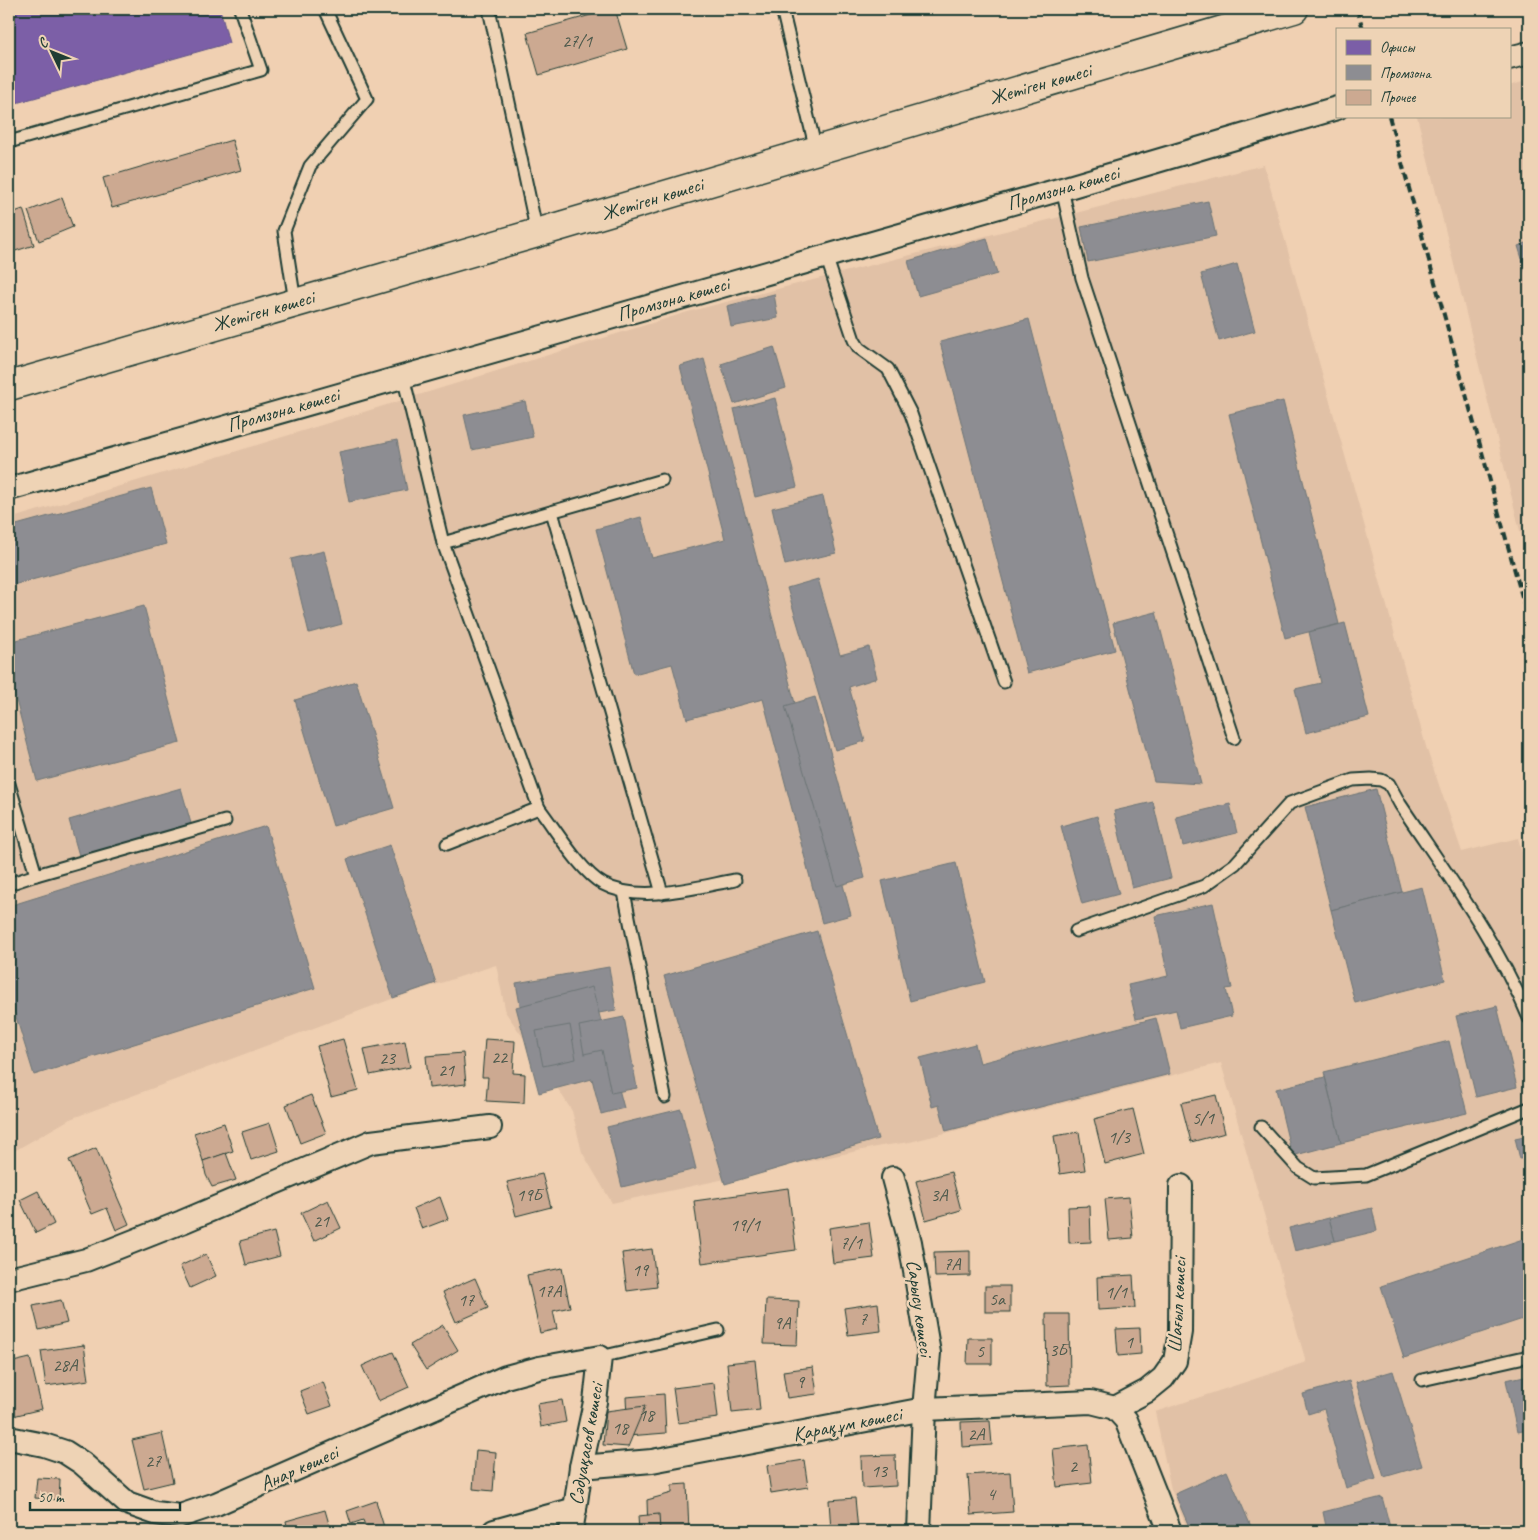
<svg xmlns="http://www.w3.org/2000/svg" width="1538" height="1540" viewBox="0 0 1538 1540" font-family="Caveat,sans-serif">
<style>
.built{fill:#e1c1a6}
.offices{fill:#7b5ea7;stroke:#5f5484}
.industry{fill:#8d8d92;stroke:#6c7576}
.building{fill:#cca991;stroke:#1f3d34}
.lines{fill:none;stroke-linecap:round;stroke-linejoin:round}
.service-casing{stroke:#1f3d34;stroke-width:15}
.minor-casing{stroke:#1f3d34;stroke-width:26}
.tertiary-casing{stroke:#1f3d34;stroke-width:31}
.service{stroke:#eed3b5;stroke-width:11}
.minor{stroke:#eed3b5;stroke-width:22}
.tertiary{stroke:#eed3b5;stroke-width:28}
.rail{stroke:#1f3d34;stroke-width:4;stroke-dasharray:8 4;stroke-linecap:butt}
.labels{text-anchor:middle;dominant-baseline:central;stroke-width:5;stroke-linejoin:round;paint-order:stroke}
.number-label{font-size:18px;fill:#4a584b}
.street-label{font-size:20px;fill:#1f3d34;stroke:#eed3b5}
</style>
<rect width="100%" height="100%" fill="#f0d0b2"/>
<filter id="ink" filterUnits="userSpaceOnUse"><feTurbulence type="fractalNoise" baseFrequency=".02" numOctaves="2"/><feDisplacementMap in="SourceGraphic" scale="10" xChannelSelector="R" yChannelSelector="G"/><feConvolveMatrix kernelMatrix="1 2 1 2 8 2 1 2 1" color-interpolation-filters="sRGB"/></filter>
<g filter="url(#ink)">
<g class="built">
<polygon points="1529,80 1529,567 1417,116 1509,116 1509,86"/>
<polygon points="1264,165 1427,750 1462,852 1518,838 1529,878 1529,1531 1188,1531 1171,1489 1155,1412 1306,1362 1221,1063 910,1142 881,1146 612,1203 582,1152 572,1111 546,1070 506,1013 496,965 389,1000 70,1119 9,1154 9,519 234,452 691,311"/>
</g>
<polygon class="offices" points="9,9 220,9 229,43 9,105"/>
<g class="industry">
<polygon points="1208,201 1216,236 1088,262 1081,227"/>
<polygon points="987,238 997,274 918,296 908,261"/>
<polygon points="1529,242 1529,281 1518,246"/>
<polygon points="1237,264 1255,331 1219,341 1201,274"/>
<polygon points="774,294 778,318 731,327 727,306"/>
<polygon points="1029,319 1115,650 1027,673 940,342"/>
<polygon points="774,347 786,388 734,404 721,364"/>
<polygon points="704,359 851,915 822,923 763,699 687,719 672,664 634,674 596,529 641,517 652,558 725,539 680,366"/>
<polygon points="775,398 797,487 755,497 734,409"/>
<polygon points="525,401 533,437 472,450 464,415"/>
<polygon points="1283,401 1339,624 1285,638 1229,414"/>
<polygon points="397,440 407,490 349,502 339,452"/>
<polygon points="151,488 166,544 9,586 9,527"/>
<polygon points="823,496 836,553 785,565 772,508"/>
<polygon points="324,551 342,624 309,633 291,559"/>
<polygon points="818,579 840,655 869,647 877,678 849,687 865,741 835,750 787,588"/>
<polygon points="144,606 180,743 37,781 9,673 9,642"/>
<polygon points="1156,612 1201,784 1154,781 1113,623"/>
<polygon points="1345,623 1369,717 1306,733 1295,689 1321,683 1309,632"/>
<polygon points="356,681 394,808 333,826 295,700"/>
<polygon points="815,697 865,878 837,886 785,706"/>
<polygon points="181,788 192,827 80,859 69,820"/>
<polygon points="1376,789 1402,892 1331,910 1305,807"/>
<polygon points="1153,802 1171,878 1132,888 1114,811"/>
<polygon points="1230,804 1237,833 1183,846 1176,817"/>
<polygon points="1097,816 1119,894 1082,904 1061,826"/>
<polygon points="266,826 315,988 34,1075 9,994 9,906"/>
<polygon points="390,845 436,983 393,998 347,859"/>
<polygon points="956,863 985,982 910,1001 882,881"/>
<polygon points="1422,887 1445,980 1355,1003 1331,910"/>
<polygon points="1213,903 1232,988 1226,989 1232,1016 1180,1028 1176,1010 1136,1019 1128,985 1168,976 1155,916"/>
<polygon points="817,931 878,1139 725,1184 664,976"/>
<polygon points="609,967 616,1010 541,1023 539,1013 522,1016 516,983"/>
<polygon points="592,987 624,1108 601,1114 592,1079 539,1093 516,1007"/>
<polygon points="1497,1006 1517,1087 1476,1097 1456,1016"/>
<polygon points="624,1017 637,1088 611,1093 602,1050 584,1054 579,1026"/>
<polygon points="1156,1018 1170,1074 946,1131 939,1105 932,1107 920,1058 975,1044 980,1063"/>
<polygon points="570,1025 576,1059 543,1066 536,1031"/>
<polygon points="1449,1041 1467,1113 1341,1143 1324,1072"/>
<polygon points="1325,1077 1341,1143 1292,1156 1276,1089"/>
<polygon points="681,1109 696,1169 622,1187 607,1127"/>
<polygon points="1529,1135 1529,1157 1520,1159 1515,1138"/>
<polygon points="1372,1208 1377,1231 1335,1241 1329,1218"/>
<polygon points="1329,1218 1335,1241 1295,1251 1289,1228"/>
<polygon points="1529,1237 1529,1317 1404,1358 1381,1286"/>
<polygon points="1393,1371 1422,1466 1384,1477 1356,1382"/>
<polygon points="1529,1375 1529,1430 1517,1432 1506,1380"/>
<polygon points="1349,1381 1376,1479 1346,1488 1324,1409 1308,1414 1303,1394"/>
<polygon points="1227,1471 1253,1531 1191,1531 1175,1494"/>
<polygon points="1382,1497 1391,1531 1327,1531 1323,1512"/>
</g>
<g class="building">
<polygon points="612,9 615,9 627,49 539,75 527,33"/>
<polygon points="232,140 241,170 112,208 103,178"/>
<polygon points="62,198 73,227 39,241 28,211"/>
<polygon points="23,209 34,245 9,253 9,214"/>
<polygon points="343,1039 358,1090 331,1097 317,1046"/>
<polygon points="485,1039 515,1041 513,1073 525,1074 524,1103 486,1101 488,1077 482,1077"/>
<polygon points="405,1041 410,1067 370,1075 364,1049"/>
<polygon points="463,1053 466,1084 429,1088 426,1056"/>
<polygon points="311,1095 326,1133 300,1143 286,1105"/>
<polygon points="1216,1095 1225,1133 1191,1142 1181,1103"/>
<polygon points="1133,1109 1144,1154 1105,1164 1094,1119"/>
<polygon points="224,1123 233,1151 203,1161 194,1133"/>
<polygon points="270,1123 279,1151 251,1160 242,1132"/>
<polygon points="1079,1132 1085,1170 1060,1174 1054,1136"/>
<polygon points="96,1148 129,1224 116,1230 107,1208 92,1214 69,1160"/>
<polygon points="226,1153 236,1180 212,1187 206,1175 203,1161"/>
<polygon points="951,1172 961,1210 926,1220 916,1181"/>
<polygon points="542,1174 551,1207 516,1216 507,1182"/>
<polygon points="788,1188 796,1250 702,1263 694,1201"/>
<polygon points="38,1191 54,1224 36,1233 20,1200"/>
<polygon points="440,1197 448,1219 422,1229 414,1208"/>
<polygon points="1129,1197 1133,1238 1109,1240 1105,1199"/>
<polygon points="328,1200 341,1228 314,1241 301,1213"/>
<polygon points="1090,1206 1091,1242 1069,1243 1068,1207"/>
<polygon points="869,1222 874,1258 833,1263 829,1228"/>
<polygon points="274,1232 280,1256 246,1265 240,1241"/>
<polygon points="652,1249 657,1287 627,1291 622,1253"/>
<polygon points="970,1251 970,1276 935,1277 934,1252"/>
<polygon points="206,1254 216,1276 190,1288 180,1266"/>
<polygon points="562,1268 570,1307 553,1311 557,1329 540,1333 527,1275"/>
<polygon points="1133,1275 1135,1308 1098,1310 1097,1277"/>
<polygon points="475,1278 488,1308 456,1322 443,1292"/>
<rect x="985" y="1286" width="25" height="26"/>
<polygon points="61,1300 67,1323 39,1330 33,1306"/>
<polygon points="766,1300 799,1301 797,1345 764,1344"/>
<polygon points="878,1303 881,1331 848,1335 844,1308"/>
<polygon points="1046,1314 1069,1314 1070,1385 1047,1386"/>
<polygon points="443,1325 458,1350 426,1370 410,1345"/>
<polygon points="1140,1328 1141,1354 1118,1356 1116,1329"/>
<polygon points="968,1338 992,1338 992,1364 967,1364"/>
<polygon points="84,1345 89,1380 46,1386 41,1351"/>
<polygon points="393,1352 409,1387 378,1401 362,1366"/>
<polygon points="30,1358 42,1409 13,1416 9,1400 9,1363"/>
<polygon points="755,1360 760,1410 732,1413 727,1363"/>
<polygon points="813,1367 817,1394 787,1398 783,1371"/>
<polygon points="323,1382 332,1406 309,1414 300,1391"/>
<polygon points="714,1383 718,1418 678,1423 673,1388"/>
<polygon points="664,1394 666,1433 628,1436 626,1397"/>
<polygon points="562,1400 566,1422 541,1427 537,1404"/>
<polygon points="645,1406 628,1447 603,1445 606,1411"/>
<polygon points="990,1421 992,1445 962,1447 961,1422"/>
<polygon points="162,1433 173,1482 144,1489 132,1440"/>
<polygon points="1088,1445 1092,1483 1057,1487 1053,1449"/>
<polygon points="476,1450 496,1452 493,1491 473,1489"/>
<polygon points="895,1455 896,1486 862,1488 861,1456"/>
<polygon points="804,1460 808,1487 771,1493 767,1466"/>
<polygon points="1010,1472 1013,1512 971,1515 968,1475"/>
<polygon points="37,1478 60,1479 59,1500 35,1498"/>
<polygon points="687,1484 689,1531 648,1531 647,1500 672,1493 672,1485"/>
<polygon points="855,1498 858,1531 831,1531 829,1500"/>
<polygon points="376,1501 384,1527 372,1531 367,1531 363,1520 351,1524 347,1511"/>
<polygon points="325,1510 331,1531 288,1531 286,1521"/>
<polygon points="659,1514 660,1531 639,1531 638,1516"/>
</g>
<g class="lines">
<g class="service-casing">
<g id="service">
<polyline points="489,9 537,233"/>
<polyline points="782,9 816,150"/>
<polyline points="9,142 261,70 240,9"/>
<polyline points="1062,189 1082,278 1234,738"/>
<polyline points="826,256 854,340 859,348 888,369 911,414 1004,682"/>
<polyline points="295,302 284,231 310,166 367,99 325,9"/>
<polyline points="403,376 443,543 539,808 447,844"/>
<polyline points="552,512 662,893"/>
<polyline points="443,543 662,480"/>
<polyline points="9,784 36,875 225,821"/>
<path d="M539,808c17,22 41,63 64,76 36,20 94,3 132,-4"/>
<polyline points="9,884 36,875"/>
<polyline points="624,892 665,1097"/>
<path d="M1076,931l128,-45 31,-22 55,-61 63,-23 18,-1 10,1 8,4 11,20c46,69 97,137 129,214"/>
<polyline points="1261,1127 1298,1168 1314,1178 1366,1175 1529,1108"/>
<polyline points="600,1357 718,1330"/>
<polyline points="1422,1380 1529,1356"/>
</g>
</g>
<g class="minor-casing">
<g id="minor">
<polyline points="1509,58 1529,53"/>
<polyline points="9,489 1062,189 1337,108"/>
<polyline points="893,1178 910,1242 929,1353 924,1409 919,1531"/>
<polyline points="9,1279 86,1260 182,1222 371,1142 490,1127"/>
<polyline points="9,1438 44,1445 65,1452 82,1463 127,1503 155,1513 180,1516 216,1504 506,1377 539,1368 600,1357 595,1402 581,1467 575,1509 571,1531"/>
<polyline points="581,1467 652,1461 924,1409 1091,1402 1115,1408"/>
<polyline points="494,1531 575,1509"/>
<polyline points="1170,1531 1126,1420 1115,1408 1147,1391 1163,1378 1175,1361 1180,1332 1181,1186"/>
</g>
</g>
<g class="tertiary-casing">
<polyline id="tertiary" points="9,386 537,233 1294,9"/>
</g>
<use href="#service" class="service"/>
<use href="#minor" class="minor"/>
<use href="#tertiary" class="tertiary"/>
<g class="rail">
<polyline points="1357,9 1363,29"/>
<polyline points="1389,116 1529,622"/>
</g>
</g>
</g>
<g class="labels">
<g class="number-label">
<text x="577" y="41">27/1</text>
<text x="499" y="1057">22</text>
<text x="387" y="1058">23</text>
<text x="446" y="1070">21</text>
<text x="1203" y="1118">5/1</text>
<text x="1119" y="1137">1/3</text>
<text x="529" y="1195">19Б</text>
<text x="939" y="1195">3А</text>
<text x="321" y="1221">21</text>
<text x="745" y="1225">19/1</text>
<text x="851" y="1243">7/1</text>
<text x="952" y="1264">7А</text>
<text x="640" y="1270">19</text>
<text x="549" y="1291">17А</text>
<text x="1116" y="1292">1/1</text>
<text x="997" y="1299">5а</text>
<text x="466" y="1300">17</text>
<text x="863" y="1319">7</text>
<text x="782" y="1323">9А</text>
<text x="1129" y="1342">1</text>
<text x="1058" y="1350">3Б</text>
<text x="980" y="1351">5</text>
<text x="65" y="1365">28А</text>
<text x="800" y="1382">9</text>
<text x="646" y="1415">18</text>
<text x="620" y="1428">18</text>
<text x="976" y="1434">2А</text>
<text x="153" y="1461">27</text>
<text x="1073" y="1466">2</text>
<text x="879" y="1471">13</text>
<text x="991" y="1494">4</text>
</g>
<g class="street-label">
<text transform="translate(1040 84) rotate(-16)">Жетіген көшесі</text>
<text transform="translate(1063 188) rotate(-16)">Промзона көшесі</text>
<text transform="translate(652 199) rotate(-17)">Жетіген көшесі</text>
<text transform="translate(673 299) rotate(-16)">Промзона көшесі</text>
<text transform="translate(263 311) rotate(-16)">Жетіген көшесі</text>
<text transform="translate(283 410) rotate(-16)">Промзона көшесі</text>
<text transform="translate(1177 1305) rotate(-87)">Шағыл көшесі</text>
<text transform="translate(920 1308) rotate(82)">Сарысу көшесі</text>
<text transform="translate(847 1424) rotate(-11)">Қарақұм көшесі</text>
<text transform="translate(586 1444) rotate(-80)">Сәдуақасов көшесі</text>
<text transform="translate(299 1468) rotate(-24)">Анар көшесі</text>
</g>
</g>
<rect width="1538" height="1540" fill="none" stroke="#eed3b5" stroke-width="30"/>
<rect x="15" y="15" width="1508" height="1510" fill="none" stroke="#1f3d34" stroke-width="2" filter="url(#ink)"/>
<rect x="1336" y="28" width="175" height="90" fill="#eed3b5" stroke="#9b9781"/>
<rect x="1346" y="40" width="25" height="15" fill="#7b5ea7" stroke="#9b9781"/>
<text x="1380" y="52" font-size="15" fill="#1f3d34">Офисы</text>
<rect x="1346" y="65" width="25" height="15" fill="#8d8d92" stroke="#9b9781"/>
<text x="1380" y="78" font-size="15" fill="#1f3d34">Промзона</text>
<rect x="1346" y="90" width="25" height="15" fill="#cca991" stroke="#9b9781"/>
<text x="1380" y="102" font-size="15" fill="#1f3d34">Прочее</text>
<g transform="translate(52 52) rotate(313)" stroke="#eed3b5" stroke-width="4" paint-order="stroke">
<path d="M0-4L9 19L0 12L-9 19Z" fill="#1f3d34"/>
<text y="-8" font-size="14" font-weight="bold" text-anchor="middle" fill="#1f3d34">С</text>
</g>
<path d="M30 1502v8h150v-8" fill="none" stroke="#1f3d34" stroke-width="2.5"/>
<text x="38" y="1502" font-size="15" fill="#1f3d34" stroke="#eed3b5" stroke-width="4" paint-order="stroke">50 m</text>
</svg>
